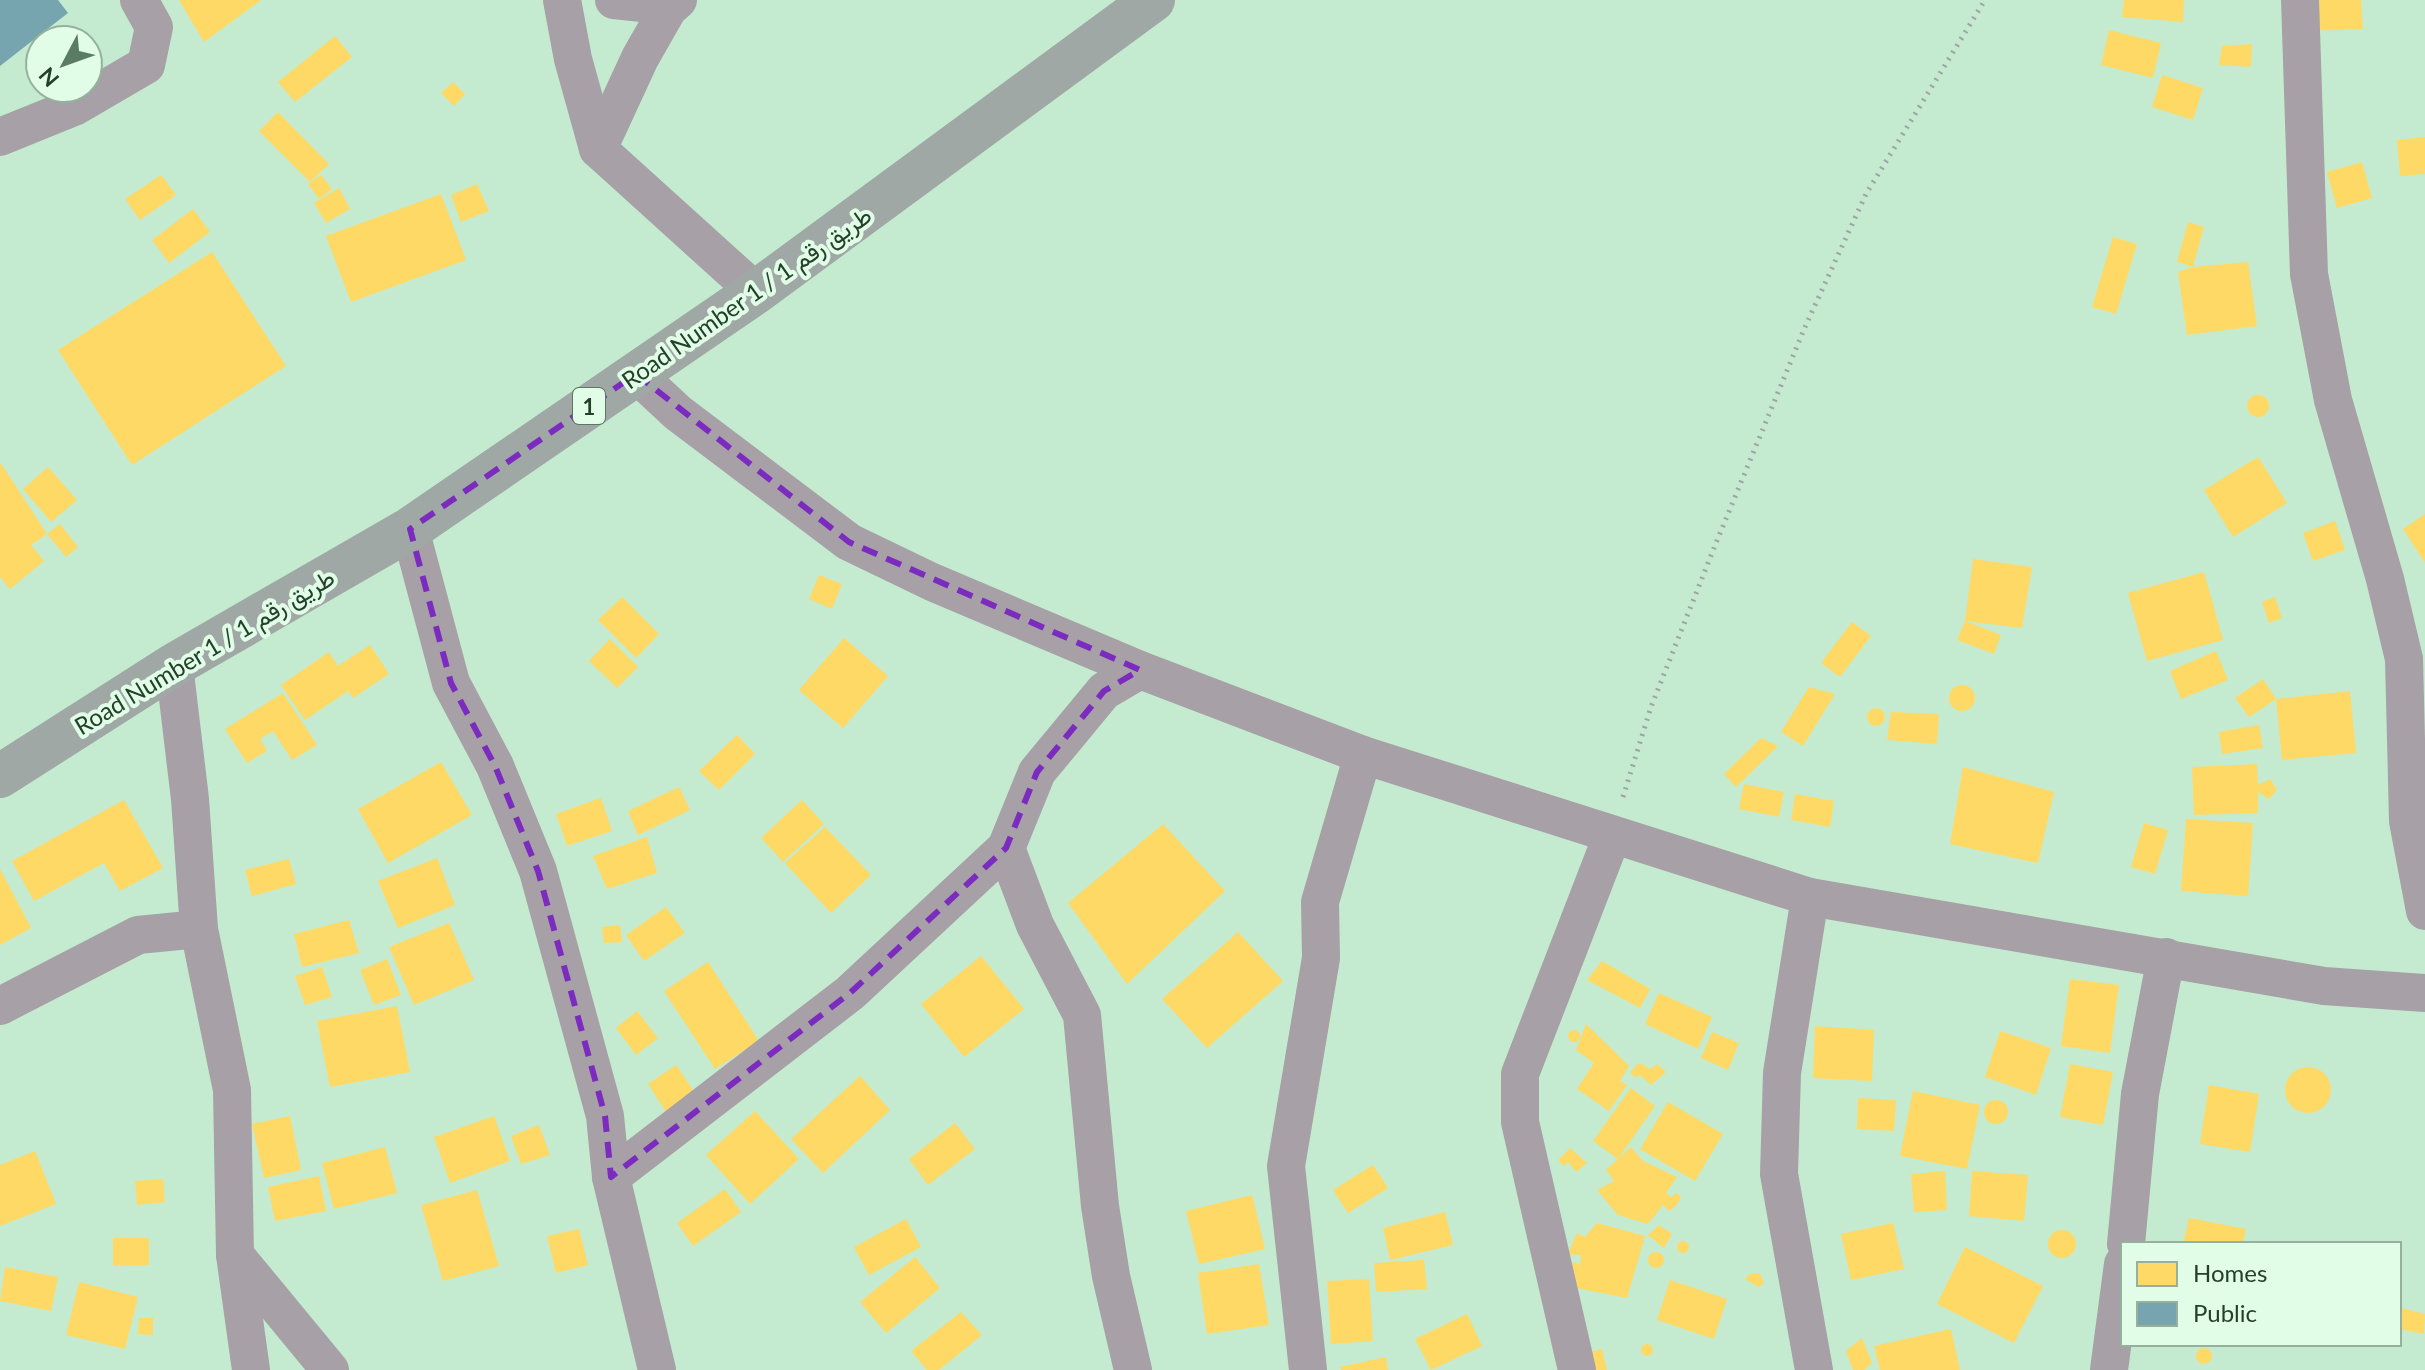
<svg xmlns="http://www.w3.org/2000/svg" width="2425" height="1370" viewBox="0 0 2425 1370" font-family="Lato,Vazirmatn,sans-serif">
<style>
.homes{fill:#ffd966}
.public{fill:#76a5af}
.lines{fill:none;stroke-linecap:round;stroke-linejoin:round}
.path{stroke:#9fa4a1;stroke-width:5;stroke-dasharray:2 6;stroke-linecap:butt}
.street{stroke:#a7a0a7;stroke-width:38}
.highway{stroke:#9fa8a4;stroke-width:44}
.marked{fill:none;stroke:#7b2cbf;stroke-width:6;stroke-dasharray:16 10;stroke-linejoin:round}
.labels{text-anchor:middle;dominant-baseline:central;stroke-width:8;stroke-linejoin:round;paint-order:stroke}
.shield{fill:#e1fce7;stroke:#5c7863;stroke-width:2}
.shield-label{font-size:22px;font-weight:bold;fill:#23402b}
.street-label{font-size:24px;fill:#23402b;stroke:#e1fce7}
</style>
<rect width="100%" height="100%" fill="#c4ebcf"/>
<g class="homes">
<polygon points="179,0 261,0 204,42"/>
<polygon points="2124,0 2184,0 2183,22 2122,17"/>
<polygon points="2306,0 2361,0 2363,29 2307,31"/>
<polygon points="2109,30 2161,43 2153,78 2101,65"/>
<polygon points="335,36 352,57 295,102 278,82"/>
<polygon points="2252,44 2251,67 2219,65 2222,46"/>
<polygon points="2162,75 2203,88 2193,120 2152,107"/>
<polygon points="453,82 465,94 454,106 441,93"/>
<polygon points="278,112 329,164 310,182 259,131"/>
<polygon points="2425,137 2425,174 2400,176 2397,140"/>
<polygon points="2362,162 2372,198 2337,208 2327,172"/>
<polygon points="161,175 176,195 140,220 125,199"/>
<polygon points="321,175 332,189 319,199 308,184"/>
<polygon points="477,184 489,211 461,222 451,195"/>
<polygon points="339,188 350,209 326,223 314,203"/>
<polygon points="441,194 466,260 351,302 326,236"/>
<polygon points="193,209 210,232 169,263 152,240"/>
<polygon points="2188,222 2204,227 2193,267 2177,262"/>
<polygon points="2113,237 2137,244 2116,314 2092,307"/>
<polygon points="212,252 286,366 132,465 58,350"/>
<polygon points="2248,262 2257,326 2187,335 2178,272 2193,267"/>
<circle cx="2258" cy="406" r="11"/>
<polygon points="2258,457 2287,503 2233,537 2204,490"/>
<polygon points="0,462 47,534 60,524 78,547 66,557 47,534 31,545 44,561 10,589 0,577"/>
<polygon points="48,467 77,500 51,522 23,489"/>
<polygon points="2425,514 2425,563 2403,529"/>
<polygon points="2335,521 2345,550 2313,561 2303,533"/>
<polygon points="1973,559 2032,567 2022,628 1965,621"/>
<polygon points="2204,572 2223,640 2147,661 2128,593"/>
<polygon points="819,575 842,584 832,609 809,599"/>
<polygon points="622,597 659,634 636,658 598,620"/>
<polygon points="2275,597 2282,618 2269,623 2262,602"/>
<polygon points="1965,621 2001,635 1994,654 1957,640"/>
<polygon points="1852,622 1871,636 1840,677 1821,663"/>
<polygon points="844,638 888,676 843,728 799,690"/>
<polygon points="610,639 638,667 617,688 589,661"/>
<polygon points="370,645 389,674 353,698 348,691 305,720 281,685 329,652 338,666"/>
<polygon points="2216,651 2228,680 2181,699 2170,671"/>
<polygon points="2263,679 2276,699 2249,717 2235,698"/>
<circle cx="1962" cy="698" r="13"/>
<polygon points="1809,687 1835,694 1803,746 1781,732"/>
<polygon points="2350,691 2356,753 2282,760 2276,699"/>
<polygon points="283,693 317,745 292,760 273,731 260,739 267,751 247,763 225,729"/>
<circle cx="1876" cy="717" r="9"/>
<polygon points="1891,712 1939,714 1937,744 1887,740"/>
<polygon points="2259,725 2263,748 2222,754 2219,732"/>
<polygon points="737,735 755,754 719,790 699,771"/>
<polygon points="1761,738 1778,746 1736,787 1724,774"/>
<polygon points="441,762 472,815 388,863 358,809"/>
<polygon points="2257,764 2258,785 2270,779 2277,790 2269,799 2258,792 2258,813 2194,815 2192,767"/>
<polygon points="1963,767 2054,792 2038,863 1950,844"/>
<polygon points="1744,784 1784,792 1779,817 1739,809"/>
<polygon points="679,787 690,810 638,835 628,811"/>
<polygon points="1795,794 1834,801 1830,827 1791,820"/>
<polygon points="601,798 612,831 567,846 556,814"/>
<polygon points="124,800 163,868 120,891 104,863 34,901 12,861"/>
<polygon points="802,800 824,824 783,862 761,838"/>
<polygon points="2186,819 2253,823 2248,896 2181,891"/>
<polygon points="2144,823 2168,830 2155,874 2131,867"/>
<polygon points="1163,824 1225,891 1127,984 1068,903"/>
<polygon points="825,827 871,875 831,913 785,863"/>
<polygon points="647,837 657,873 607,889 593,856"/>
<polygon points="437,858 455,905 398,928 378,881"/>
<polygon points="289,859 296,884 252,896 245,870"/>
<polygon points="0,869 31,928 0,945"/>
<polygon points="666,907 685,933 644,961 626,935"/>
<polygon points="349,920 359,953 302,967 294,934"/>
<polygon points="449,923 474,980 414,1005 389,947"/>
<polygon points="620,925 622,942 604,943 602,927"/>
<polygon points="1238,932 1283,981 1207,1048 1162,999"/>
<polygon points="981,956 1024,1009 964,1057 921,1004"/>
<polygon points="387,959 401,995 374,1005 360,970"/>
<polygon points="1602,961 1650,989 1640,1008 1587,980"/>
<polygon points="708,962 759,1041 715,1069 664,991"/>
<polygon points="322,967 332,997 305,1005 295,976"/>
<polygon points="2070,979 2119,985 2110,1053 2061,1046"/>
<polygon points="1659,993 1712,1017 1698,1049 1645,1024"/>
<polygon points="397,1006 410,1072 330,1087 317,1021"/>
<polygon points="637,1011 658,1038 636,1055 616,1028"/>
<polygon points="1586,1024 1629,1066 1620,1081 1627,1085 1609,1111 1577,1089 1594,1063 1576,1050"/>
<polygon points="1815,1026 1874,1030 1872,1081 1813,1078"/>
<circle cx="1574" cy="1036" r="6"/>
<polygon points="2000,1031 2051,1048 2036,1095 1985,1077"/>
<polygon points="1712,1032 1739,1043 1728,1070 1701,1058"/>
<polygon points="1639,1063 1651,1069 1657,1064 1666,1072 1651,1085 1640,1075 1635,1078 1630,1072"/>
<polygon points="2070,1064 2113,1072 2103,1125 2060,1117"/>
<polygon points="676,1065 695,1093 666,1112 648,1084"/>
<circle cx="2308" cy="1090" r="23"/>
<polygon points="860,1076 890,1110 823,1173 791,1139"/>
<polygon points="2209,1085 2259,1094 2250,1152 2200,1144"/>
<polygon points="1631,1088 1655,1106 1618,1159 1593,1141"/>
<polygon points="1913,1091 1980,1105 1967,1169 1900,1156"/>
<polygon points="1858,1098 1896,1100 1894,1131 1857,1129"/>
<circle cx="1996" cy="1112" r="12"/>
<polygon points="1668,1102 1723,1134 1695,1181 1640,1149"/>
<polygon points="755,1111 799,1159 750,1204 706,1155"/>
<polygon points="290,1116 301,1170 264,1178 252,1124"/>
<polygon points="494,1116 510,1161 450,1183 434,1137"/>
<polygon points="955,1123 975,1149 928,1185 909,1159"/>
<polygon points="539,1125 550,1155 521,1164 511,1136"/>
<polygon points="385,1147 397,1193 334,1209 322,1163"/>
<polygon points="1631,1147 1643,1161 1677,1177 1666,1193 1671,1197 1677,1193 1681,1197 1676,1206 1669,1211 1663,1205 1648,1224 1618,1215 1597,1190 1614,1181 1606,1170"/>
<polygon points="1570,1148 1587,1163 1576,1172 1568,1162 1564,1166 1558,1160"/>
<polygon points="35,1151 56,1204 0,1226 0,1165"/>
<polygon points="1373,1165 1388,1188 1348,1213 1333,1190"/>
<polygon points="1945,1171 1947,1210 1914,1212 1911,1174"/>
<polygon points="1972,1171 2028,1175 2024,1221 1969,1216"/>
<polygon points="319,1176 326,1211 275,1221 268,1187"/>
<polygon points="163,1179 165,1202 137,1205 135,1181"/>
<polygon points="725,1189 741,1212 693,1246 677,1223"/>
<polygon points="477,1190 499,1266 443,1281 421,1205"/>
<polygon points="1252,1195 1265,1249 1199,1264 1186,1211"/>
<polygon points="1445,1212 1453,1245 1390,1260 1383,1228"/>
<polygon points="2189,1218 2246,1229 2243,1244 2183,1244"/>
<polygon points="906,1219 921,1247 869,1275 854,1247"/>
<polygon points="1597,1223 1645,1236 1627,1298 1561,1285 1560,1272 1574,1262 1580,1265 1581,1255 1568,1254 1577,1233 1585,1237"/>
<polygon points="1893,1223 1904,1269 1851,1280 1841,1234"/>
<polygon points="1659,1225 1672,1234 1664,1248 1648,1235"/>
<polygon points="579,1229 588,1265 556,1273 547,1236"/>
<circle cx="2062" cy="1244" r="14"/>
<polygon points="113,1238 149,1238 149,1265 113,1266"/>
<circle cx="1683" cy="1247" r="6"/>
<polygon points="1965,1247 2043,1286 2014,1343 1937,1304"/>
<circle cx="1656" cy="1260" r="8"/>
<polygon points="915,1257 940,1288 886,1333 860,1302"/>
<polygon points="1424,1260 1427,1289 1376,1292 1374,1263"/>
<polygon points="1259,1264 1269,1325 1207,1334 1198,1273"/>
<polygon points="5,1267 58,1277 51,1311 0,1301"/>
<polygon points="1760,1273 1764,1283 1759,1287 1745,1279 1750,1274"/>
<polygon points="1369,1279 1373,1341 1331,1344 1327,1281"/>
<polygon points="1670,1280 1727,1299 1714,1339 1657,1320"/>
<polygon points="79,1282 138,1297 125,1349 66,1335"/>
<polygon points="2401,1308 2425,1314 2424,1334 2399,1329"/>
<polygon points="961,1312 982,1335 939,1370 927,1370 911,1351"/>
<polygon points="1467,1314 1482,1346 1431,1370 1415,1339"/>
<polygon points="139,1318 153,1318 153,1335 138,1334"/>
<polygon points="1951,1329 1960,1370 1880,1370 1874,1346"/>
<polygon points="1862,1338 1872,1363 1864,1370 1853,1370 1846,1351"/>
<circle cx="1647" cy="1350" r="6"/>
<circle cx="2204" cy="1356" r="8"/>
<polygon points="1602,1349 1607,1370 1585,1370 1581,1354"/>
<polygon points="1386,1357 1388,1370 1341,1370 1340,1367"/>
</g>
<polygon class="public" points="0,0 58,0 68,13 0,66"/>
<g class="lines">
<polyline class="path" points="1623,797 1651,707 1716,543 1805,327 1866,194 1985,0"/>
<g class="street">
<polyline points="562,0 573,59 598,149 756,292"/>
<polyline points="614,0 671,6 678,0"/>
<polyline points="2300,0 2309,274 2333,400 2385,579 2404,659 2408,821 2425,911"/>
<polyline points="0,137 74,107 146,65 154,27 139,0"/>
<polyline points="598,149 640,58 673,0"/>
<polyline points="636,374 678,413 849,542 932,582 1140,670 1363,755 1810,897 2324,986 2425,993"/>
<polyline points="410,529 451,683 495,766 538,871 605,1116 611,1177 657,1370"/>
<polyline points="174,665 190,799 199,929 232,1090 235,1255 330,1370"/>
<polyline points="1006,848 1035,925 1082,1015 1100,1206 1111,1276 1133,1370"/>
<polyline points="1810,897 1782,1073 1779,1174 1814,1370"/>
<polyline points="0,1006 138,935 199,929"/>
<polyline points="611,1177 850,993 1006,848 1037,772 1104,691 1140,670"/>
<polyline points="2126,1244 2140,1094 2166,957"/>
<polyline points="235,1255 251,1370"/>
<polyline points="1308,1370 1286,1166 1321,958 1320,902 1363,755"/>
<polyline points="1577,1370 1520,1122 1520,1074 1612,836"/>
<polyline points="2109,1370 2123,1264"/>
</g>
<polyline class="highway" points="0,776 174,665 410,529 756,292 1153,0"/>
</g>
<path class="marked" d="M636,374l213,168 291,128 -36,21 -67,81 -31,76 -156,145 -239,184 -6,-61 -67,-245 -43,-105 -44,-83 -41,-154z"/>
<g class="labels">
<rect class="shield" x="573" y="388" width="32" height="36" rx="6"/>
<g class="shield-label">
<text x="589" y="406">1</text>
</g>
<g class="street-label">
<text transform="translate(746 297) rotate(-35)">Road Number 1 / طريق رقم 1</text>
<text transform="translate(204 651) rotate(-31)">Road Number 1 / طريق رقم 1</text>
</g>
</g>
<rect x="2121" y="1242" width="280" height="104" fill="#e1fce7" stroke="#95b19c" stroke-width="2"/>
<rect x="2137" y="1262" width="40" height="24" fill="#ffd966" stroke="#95b19c" stroke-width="2"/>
<text x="2193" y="1282" font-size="24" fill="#23402b">Homes</text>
<rect x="2137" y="1302" width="40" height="24" fill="#76a5af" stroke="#95b19c" stroke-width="2"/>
<text x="2193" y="1322" font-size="24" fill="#23402b">Public</text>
<g transform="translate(64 64) rotate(229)"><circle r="38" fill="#e1fce7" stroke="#95b19c" stroke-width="2"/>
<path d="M0-6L14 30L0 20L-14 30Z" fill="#5b7c64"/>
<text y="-12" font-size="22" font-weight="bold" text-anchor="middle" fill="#23402b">N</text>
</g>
</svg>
